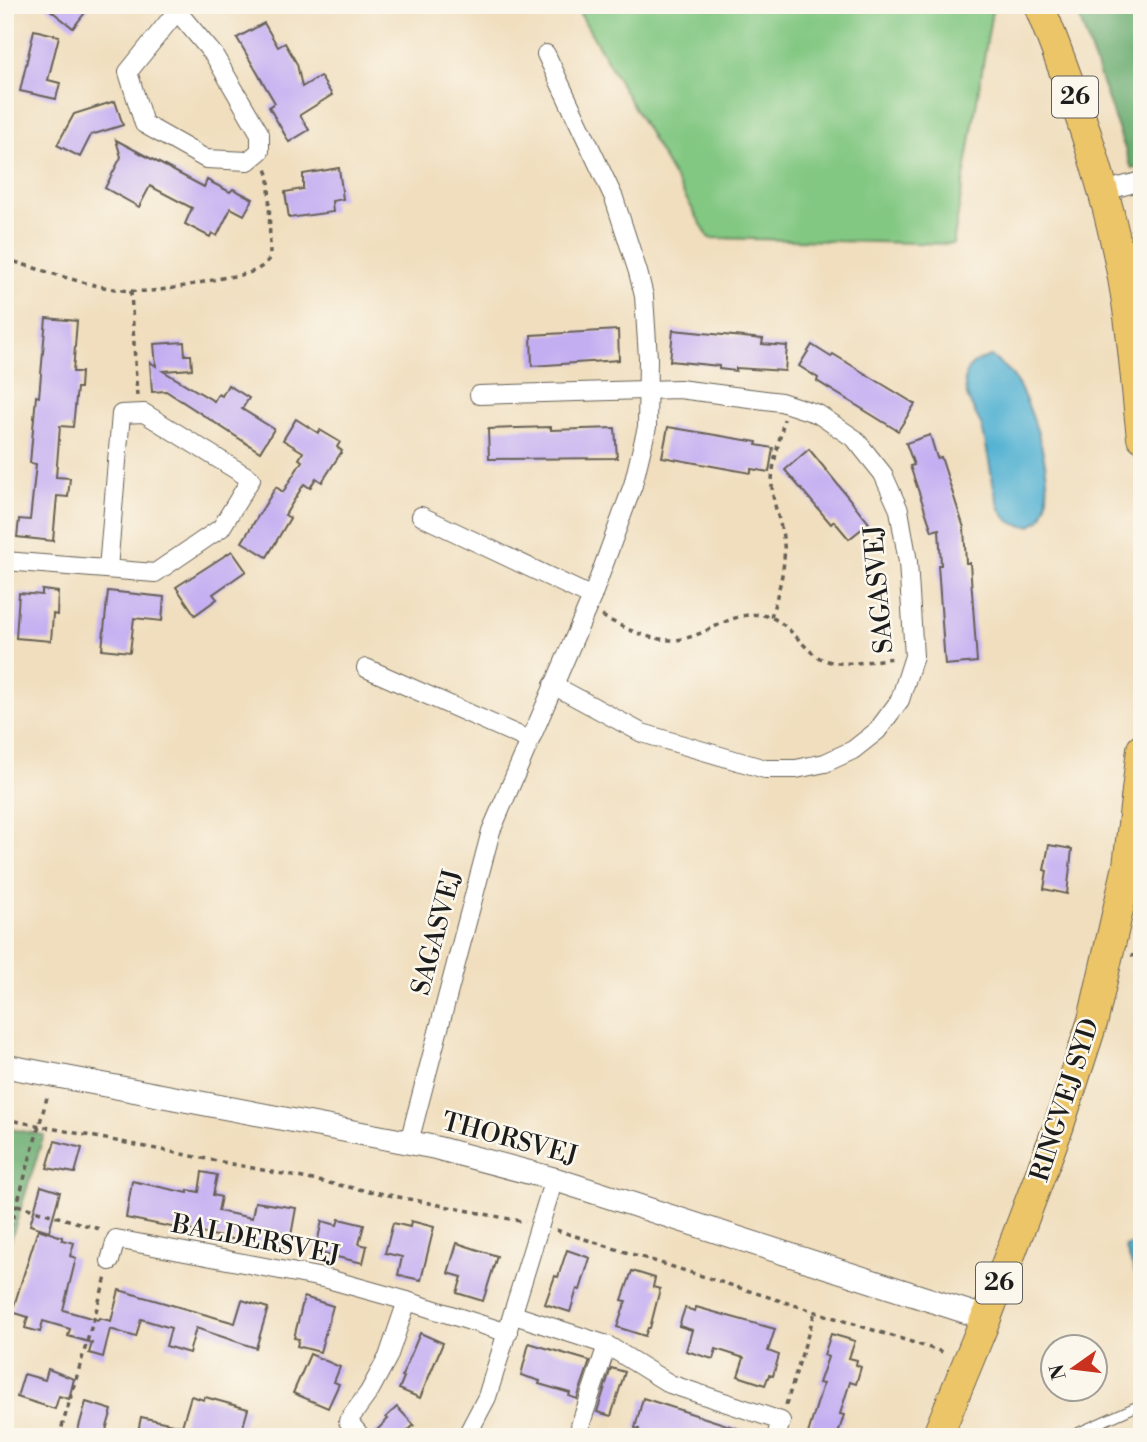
<svg xmlns="http://www.w3.org/2000/svg" width="1147" height="1442" viewBox="0 0 1147 1442" font-family="'Libre Bodoni',serif">
<style>
.green{fill:#82c782;stroke:#4f724f;stroke-width:2}
.forest{fill:#69ac70;stroke:#426446;stroke-width:2}
.water{fill:#55b2d3;stroke:#386778;stroke-width:2}
.building{fill:#c4aef2}
.lines{fill:none;stroke-linecap:round;stroke-linejoin:round}
.service-casing{stroke:#666055;stroke-width:11}
.minor-casing{stroke:#666055;stroke-width:20}
.tertiary-casing{stroke:#666055;stroke-width:25}
.primary-casing{stroke:#666055;stroke-width:32}
.path{stroke:#666055;stroke-width:3.5;stroke-dasharray:5 5;stroke-linecap:butt}
.service{stroke:#fff;stroke-width:9}
.minor{stroke:#fff;stroke-width:18}
.tertiary{stroke:#fff;stroke-width:23}
.primary{stroke:#edc569;stroke-width:30}
.labels{text-anchor:middle;dominant-baseline:central;stroke-width:5;stroke-linejoin:round;paint-order:stroke}
.shield{fill:#fbf7ec;stroke:#5f5e5a;stroke-width:2}
.shield-label{font-size:24px;font-weight:bold;fill:#1c1c1c}
.street-label{font-size:26px;fill:#1c1c1c;stroke:#fbf7ec}
</style>
<rect width="100%" height="100%" fill="#fbf7ec"/>
<filter id="ink" filterUnits="userSpaceOnUse"><feTurbulence type="fractalNoise" baseFrequency=".0143" numOctaves="2"/><feDisplacementMap in="SourceGraphic" scale="14" xChannelSelector="R" yChannelSelector="G"/><feConvolveMatrix kernelMatrix="1 2 1 2 8 2 1 2 1" color-interpolation-filters="sRGB"/></filter>
<filter id="wash" filterUnits="userSpaceOnUse"><feTurbulence type="fractalNoise" baseFrequency=".00686" numOctaves="4" result="noise"/><feDisplacementMap in="SourceGraphic" scale="28" xChannelSelector="R" yChannelSelector="G"/><feGaussianBlur stdDeviation="1.57" result="paint"/><feColorMatrix in="noise" values="0 0 0 0 0 0 0 0 0 0 0 0 0 0 0 0 0 1.4 0 .05"/><feComposite in="paint" operator="in"/></filter>
<g filter="url(#wash)">
<rect width="100%" height="100%" fill="#f0debe"/>
<polygon class="green" points="575,5 993,5 953,244 709,238"/>
<g class="forest">
<polygon points="1075,5 1142,5 1142,166 1132,169"/>
<polygon points="5,1128 44,1135 5,1258"/>
</g>
<g class="water">
<path d="M991,356c5,5 12,9 17,14 22,24 54,120 32,149 -2,3 -6,4 -9,7 -12,0 -20,-1 -28,-12 -11,-17 -14,-66 -22,-89 -6,-15 -18,-29 -16,-46 2,-15 13,-19 26,-23z"/>
<polygon points="1142,1240 1142,1290 1125,1247"/>
</g>
<g id="blocks">
<g class="building">
<polygon points="44,5 91,5 73,28"/>
<polygon points="264,23 278,47 285,43 297,64 302,87 320,76 332,95 300,115 309,130 289,142 269,107 275,103 237,38"/>
<polygon points="34,30 59,36 48,80 60,83 56,99 20,91"/>
<polygon points="115,101 123,125 91,135 80,157 57,145 74,114"/>
<polygon points="116,140 204,187 207,180 230,192 233,189 253,199 244,215 231,208 217,236 212,233 210,237 185,224 192,208 150,186 139,207 105,188 121,157"/>
<polygon points="339,168 343,199 332,201 333,212 289,218 285,192 303,189 303,174"/>
<polygon points="46,318 77,321 73,372 81,372 80,388 77,388 73,427 60,426 56,477 70,478 68,497 57,496 53,541 17,537 19,519 30,520 36,464 30,463 36,396 39,397"/>
<polygon points="618,330 619,360 532,366 531,335"/>
<polygon points="673,330 763,339 762,344 787,346 785,371 736,368 736,371 719,369 719,366 670,361"/>
<polygon points="184,342 185,355 191,355 192,369 163,371 214,401 218,394 222,396 228,385 249,398 242,409 274,429 260,452 166,391 152,392 150,362 156,366 154,344"/>
<polygon points="812,345 831,357 833,354 915,404 898,431 817,381 818,378 799,366"/>
<polygon points="296,419 318,433 320,430 340,442 337,447 342,451 322,482 316,478 310,488 304,484 285,515 290,518 267,557 242,542 276,487 283,492 302,461 299,459 303,452 283,440"/>
<polygon points="551,427 551,430 615,428 617,458 489,459 488,429"/>
<polygon points="668,427 757,442 756,445 773,448 769,472 751,469 751,473 662,457"/>
<polygon points="930,435 937,458 941,457 964,528 966,563 970,563 977,662 945,665 938,565 941,565 939,529 932,531 910,466 914,465 906,443"/>
<polygon points="809,449 869,523 849,539 834,521 831,524 785,470"/>
<polygon points="232,551 246,571 213,594 217,599 195,615 176,587"/>
<polygon points="42,590 58,592 57,615 53,614 51,641 16,638 19,593 42,595"/>
<polygon points="108,591 164,597 162,621 134,618 130,652 102,649"/>
<polygon points="1049,845 1072,849 1067,894 1044,889 1047,871 1044,870"/>
<polygon points="55,1141 82,1148 75,1173 47,1168"/>
<polygon points="202,1172 217,1175 213,1195 221,1197 218,1211 252,1218 255,1202 296,1208 289,1247 247,1242 126,1218 132,1181 188,1193 188,1190 199,1192"/>
<polygon points="41,1186 60,1192 49,1231 30,1225"/>
<polygon points="339,1219 364,1225 359,1244 367,1246 363,1263 315,1252 322,1221 337,1225"/>
<polygon points="411,1221 434,1227 421,1280 398,1275 402,1257 385,1253 393,1223 410,1227"/>
<polygon points="38,1229 62,1237 62,1240 74,1243 70,1256 76,1258 63,1310 98,1320 99,1318 111,1321 119,1290 235,1323 242,1300 268,1308 256,1348 196,1328 189,1353 166,1346 171,1328 141,1319 136,1337 110,1329 103,1357 89,1353 92,1343 68,1336 70,1329 43,1321 40,1332 25,1328 28,1317 12,1312"/>
<polygon points="457,1243 497,1256 483,1301 457,1293 462,1277 448,1273"/>
<polygon points="567,1250 590,1258 580,1290 577,1289 570,1312 545,1304 555,1276 558,1277"/>
<polygon points="632,1271 655,1278 653,1287 660,1289 650,1328 648,1328 645,1336 617,1327 626,1301 622,1300"/>
<polygon points="304,1297 333,1306 320,1352 297,1346 299,1339 294,1338"/>
<polygon points="696,1307 775,1329 768,1351 779,1355 773,1376 769,1375 765,1385 738,1376 744,1358 716,1349 713,1359 686,1351 692,1330 679,1326 685,1308 695,1311"/>
<polygon points="420,1333 443,1343 420,1398 399,1389 404,1377 402,1376"/>
<polygon points="831,1334 855,1341 849,1358 857,1360 856,1365 861,1367 856,1384 850,1382 840,1414 844,1415 837,1437 807,1437 823,1384 819,1383 828,1357 824,1355"/>
<polygon points="529,1343 590,1361 577,1399 569,1396 570,1393 539,1384 540,1381 521,1375"/>
<polygon points="310,1354 340,1367 334,1382 339,1384 328,1408 293,1393"/>
<polygon points="611,1368 625,1372 611,1416 597,1412"/>
<polygon points="48,1369 74,1379 69,1399 59,1396 55,1409 17,1397 24,1374 45,1380"/>
<polygon points="191,1396 204,1400 205,1397 248,1409 240,1437 137,1437 141,1417 182,1426"/>
<polygon points="643,1398 755,1434 755,1437 636,1437 639,1429 635,1428"/>
<polygon points="86,1402 112,1410 104,1437 76,1437"/>
<polygon points="397,1407 414,1425 401,1437 370,1437 388,1419 386,1417"/>
</g>
</g>
</g>
<g filter="url(#ink)">
<use href="#blocks" fill-opacity="0" stroke="#666055" stroke-width="2"/>
<g class="lines">
<g class="service-casing">
<polyline id="service" points="1068,1437 1142,1404"/>
</g>
<g class="minor-casing">
<g id="minor">
<polyline points="172,5 177,11 214,55 260,134 260,151 248,161 206,159 144,124 128,72 177,11"/>
<polyline points="1104,191 1142,181"/>
<polyline points="479,395 679,389 781,402 818,414 855,439 883,474 899,510 908,562 914,656 900,700 877,731 853,750 825,763 796,769 765,769 642,733 553,685"/>
<polyline points="421,516 592,597"/>
<polyline points="5,561 155,573 221,528 251,479 144,413 121,414 108,569"/>
<polyline points="366,668 529,740"/>
<polyline points="409,1142 491,831 592,597 633,485 647,427 648,358 644,296 638,272 614,198 546,54"/>
<polyline points="110,1261 116,1239 328,1279 407,1301 508,1333"/>
<polyline points="514,1315 607,1345 670,1384 781,1421 776,1437"/>
<polyline points="580,1426 607,1345"/>
<polyline points="359,1434 348,1421 369,1392 388,1357 407,1301"/>
<polyline points="466,1437 487,1397 554,1179"/>
</g>
</g>
<g class="tertiary-casing">
<polyline id="tertiary" points="5,1066 433,1147 554,1179 986,1318"/>
</g>
<g class="primary-casing">
<g id="primary">
<path d="M1039,5c39,98 74,199 89,304 6,42 9,85 14,128"/>
<polyline points="937,1437 986,1318 1058,1128 1093,1020 1128,866 1142,749"/>
</g>
</g>
<g class="path">
<path d="M5,259c38,11 87,29 126,32 30,2 62,-7 91,-13 18,-3 37,-4 48,-20l-1,-81 -4,-11"/>
<polyline points="131,291 137,397"/>
<path d="M602,616c22,12 45,24 71,24 34,-1 62,-35 97,-23 20,7 33,32 50,41 21,11 53,2 75,0"/>
<path d="M771,617c7,-25 17,-54 12,-80 -3,-18 -11,-35 -11,-53 0,-21 8,-44 12,-65"/>
<polyline points="1131,956 1142,954"/>
<polyline points="5,1119 525,1222"/>
<polyline points="17,1205 103,1230"/>
<polyline points="556,1230 946,1353"/>
<polyline points="5,1247 48,1094"/>
<polyline points="786,1405 815,1312"/>
<polyline points="59,1437 106,1277"/>
<polyline points="318,1437 334,1427"/>
</g>
<use href="#service" class="service"/>
<use href="#minor" class="minor"/>
<use href="#tertiary" class="tertiary"/>
<use href="#primary" class="primary"/>
</g>
</g>
<g class="labels">
<g class="shield">
<rect x="1052" y="76.5" width="46" height="41" rx="5"/>
<rect x="976" y="1262.5" width="46" height="41" rx="5"/>
</g>
<g class="shield-label">
<text x="1075" y="97">26</text>
<text x="999" y="1283">26</text>
</g>
<g class="street-label">
<text transform="translate(879 589) rotate(-95)">SAGASVEJ</text>
<text transform="translate(437 932) rotate(-75)">SAGASVEJ</text>
<text transform="translate(1065 1100) rotate(-72)">RINGVEJ SYD</text>
<text transform="translate(510 1139) rotate(15)">THORSVEJ</text>
<text transform="translate(256 1240) rotate(11)">BALDERSVEJ</text>
</g>
</g>
<rect width="1147" height="1442" fill="none" stroke="#fbf7ec" stroke-width="28"/>
<g transform="translate(1074 1368) rotate(256)"><circle r="33" fill="#fbf7ec" stroke="#a29f99" stroke-width="2"/>
<path d="M0-5L12 26L0 18L-12 26Z" fill="#c8321e"/>
<text y="-10" font-size="19" font-weight="bold" text-anchor="middle" fill="#1c1c1c">N</text>
</g>
</svg>
